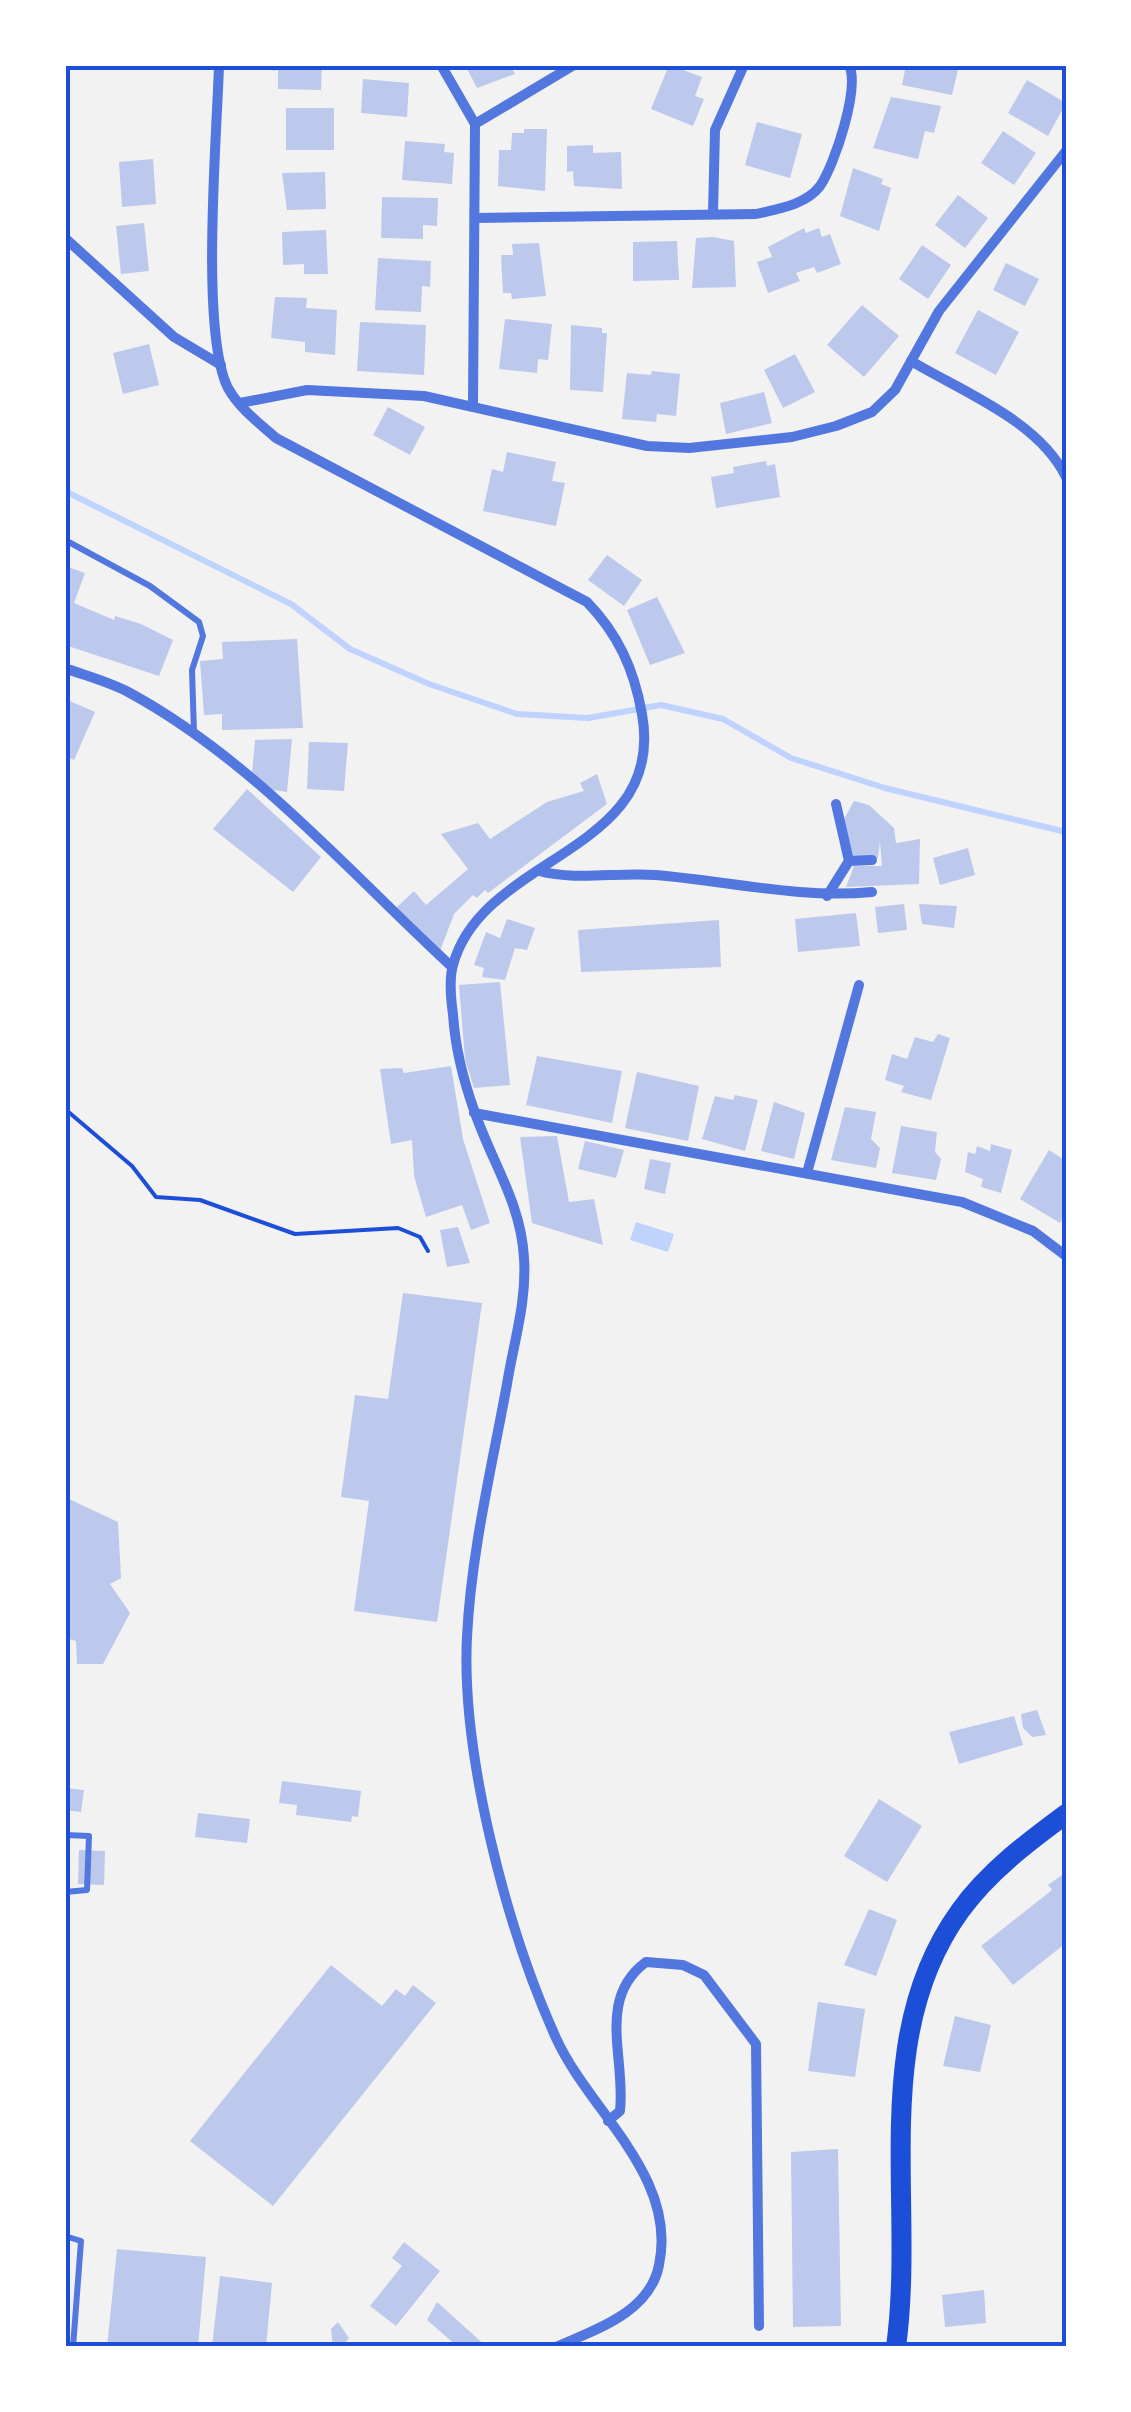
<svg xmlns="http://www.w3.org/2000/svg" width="1131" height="2412" viewBox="0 0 1131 2412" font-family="Ubuntu,sans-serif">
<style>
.water{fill:#bfd3fe}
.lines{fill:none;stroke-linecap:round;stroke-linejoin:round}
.stream{stroke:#bfd3fe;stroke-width:6}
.building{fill:#bdc9ec}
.path{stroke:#1d4ed8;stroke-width:4}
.service{stroke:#5277de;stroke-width:6}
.minor{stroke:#5277de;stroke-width:10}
.primary{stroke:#1d4ed8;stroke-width:20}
.neatline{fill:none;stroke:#1d4ed8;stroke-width:4}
</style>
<rect width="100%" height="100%" fill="#f2f2f2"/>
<polygon class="water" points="636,1222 674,1234 668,1252 630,1240"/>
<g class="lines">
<polyline class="stream" points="65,491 291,604 350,649 429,684 517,714 588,718 661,705 723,719 791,758 885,788 1066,832"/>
</g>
<g class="building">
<polygon points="273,65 322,65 321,90 278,89 278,70 273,71"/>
<polygon points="465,65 510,65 515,74 477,88"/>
<polygon points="669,65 702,77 695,96 704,99 693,126 651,109"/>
<polygon points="906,65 959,65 952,95 902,85"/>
<polygon points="363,79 409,83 407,117 361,113"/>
<polygon points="1027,80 1066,103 1048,136 1008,113"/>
<polygon points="891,97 941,106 934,133 925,131 918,159 873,148"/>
<rect x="286" y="108" width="48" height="42"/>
<polygon points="757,122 802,134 790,178 745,165"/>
<polygon points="524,129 547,129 545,191 498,186 499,150 511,150 512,133 524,133"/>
<polygon points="1003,131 1036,153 1014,185 981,163"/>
<polygon points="405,141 445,144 444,152 454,153 452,184 402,180"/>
<polygon points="593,145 593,153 621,152 622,189 574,186 573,171 567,172 567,146"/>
<polygon points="153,159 156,204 122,207 119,162"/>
<polygon points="853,168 883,179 881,184 891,188 879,231 840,216"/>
<polygon points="325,172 326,209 287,210 282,173"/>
<polygon points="958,195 988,218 965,248 935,225"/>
<polygon points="382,197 438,198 437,226 423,225 423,239 381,238"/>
<polygon points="144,223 149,271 121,274 116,226"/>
<polygon points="804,228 806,233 819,228 822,237 830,234 841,264 817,273 814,267 796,273 800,281 768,293 757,262 772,257 768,247"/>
<polygon points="326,230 328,274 304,274 304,264 283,265 282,232"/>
<polygon points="713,237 734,241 736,287 692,288 696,238"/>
<polygon points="677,241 679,280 633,281 633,242"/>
<polygon points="539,243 546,296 512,299 511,293 503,293 501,255 513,255 512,244"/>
<polygon points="922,245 951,265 928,299 899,279"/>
<polygon points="378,258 431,261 430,287 422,286 421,312 375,310"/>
<polygon points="1006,263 1039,279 1025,306 993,290"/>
<polygon points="275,297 307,298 306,308 337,310 335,355 305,352 305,342 271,338"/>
<polygon points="862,305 899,336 864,377 827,345"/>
<polygon points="978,310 1019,332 996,375 955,353"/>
<polygon points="505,319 552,324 548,360 538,359 537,373 499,369"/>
<polygon points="360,322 426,325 424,375 357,371"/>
<polygon points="571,325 602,328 602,333 607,333 603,392 570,390"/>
<polygon points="149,344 159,385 123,394 113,353"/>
<polygon points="795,354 815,392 783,408 764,370"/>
<polygon points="652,371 680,374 676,416 657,414 656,422 622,419 627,373 651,375"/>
<polygon points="764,392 772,423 726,434 720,403"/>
<polygon points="388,407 425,427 410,455 373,435"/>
<polygon points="507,452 556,462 552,481 565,483 556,526 483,511 492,469 503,472"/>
<polygon points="766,461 767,466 775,464 780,497 716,508 711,477 734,473 733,467"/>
<polygon points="607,555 642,580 624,606 588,580"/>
<polygon points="65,566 85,573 74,603 114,620 115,616 141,624 173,640 159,676 65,645"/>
<polygon points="657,597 685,653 650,665 627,610"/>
<polygon points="297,639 303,728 222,730 222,714 204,715 200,661 223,659 222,642"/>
<polygon points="65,699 95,712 74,760 65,756"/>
<polygon points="292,739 287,792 273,790 252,774 255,740"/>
<polygon points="309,742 348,743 344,791 307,789"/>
<polygon points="597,774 607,804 488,893 485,890 477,898 473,895 454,914 440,951 396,908 414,891 426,905 468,869 441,834 478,823 490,839 547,802 584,791 580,783"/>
<polygon points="247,789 321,857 293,892 213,829"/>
<polygon points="854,801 869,805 894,828 896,843 920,839 919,884 846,887 854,866 882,866 880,842 878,858 853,858 841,825"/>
<polygon points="968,848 975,875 940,885 933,858"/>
<polygon points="904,904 907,930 878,933 875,907"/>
<polygon points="919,904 957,906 954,928 922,924"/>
<polygon points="856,913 860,946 798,952 795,919"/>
<polygon points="507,919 535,928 527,950 515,948 505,980 482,977 484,968 474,965 486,932 500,938"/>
<polygon points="719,920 721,967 581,972 578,930"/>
<polygon points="500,982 510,1085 474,1088 465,1059 459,985"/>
<polygon points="938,1034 950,1038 931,1100 901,1092 904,1086 885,1080 892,1054 907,1059 915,1037 933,1042"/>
<polygon points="537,1056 622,1071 612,1123 526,1105"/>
<polygon points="451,1066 463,1139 490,1223 471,1230 462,1205 426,1217 414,1176 412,1140 391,1144 380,1069 402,1068 404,1073"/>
<polygon points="637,1072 699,1086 688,1141 625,1128"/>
<polygon points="735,1095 758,1100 745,1151 702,1139 715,1096 733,1100"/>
<polygon points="774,1102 805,1113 794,1159 761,1151"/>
<polygon points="845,1107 876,1112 871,1139 880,1148 876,1168 831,1160"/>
<polygon points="901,1126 937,1132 935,1152 941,1159 936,1180 892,1173"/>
<polygon points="557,1136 569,1202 594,1199 603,1245 532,1223 520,1137"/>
<polygon points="585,1141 624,1150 616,1178 578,1169"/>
<polygon points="991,1144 1012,1150 1001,1193 981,1187 983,1179 965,1172 968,1152 975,1154 977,1146 990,1151"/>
<polygon points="1049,1150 1066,1161 1066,1212 1060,1223 1020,1199"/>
<polygon points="650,1159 671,1163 665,1194 644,1189"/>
<polygon points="458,1227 470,1263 447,1267 440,1230"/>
<polygon points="403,1293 482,1303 437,1622 354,1611 369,1501 341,1497 355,1395 388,1399"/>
<polygon points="69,1499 118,1522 121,1578 110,1584 130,1613 103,1664 77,1664 76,1641 65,1638 65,1502"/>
<polygon points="1037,1710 1046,1735 1032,1737 1023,1728 1021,1714"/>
<polygon points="1014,1716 1023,1745 959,1764 949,1732"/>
<polygon points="282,1781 361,1791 358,1817 352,1816 351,1822 296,1815 297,1805 279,1803"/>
<polygon points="65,1788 84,1790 81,1812 65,1810"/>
<polygon points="879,1799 922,1826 887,1882 844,1856"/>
<polygon points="198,1813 250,1819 247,1843 195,1837"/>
<polygon points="79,1850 105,1851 104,1885 78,1884"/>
<polygon points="1066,1872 1066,1943 1013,1985 981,1946 1052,1890 1048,1885"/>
<polygon points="869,1909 897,1920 876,1976 844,1965"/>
<polygon points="331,1965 382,2006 396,1989 405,1996 413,1985 436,2003 273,2206 190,2141"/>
<polygon points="818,2002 865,2009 855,2077 808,2071"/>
<polygon points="955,2016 991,2025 980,2072 943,2066"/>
<polygon points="838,2149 841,2326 793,2327 791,2152"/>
<polygon points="404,2242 440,2271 396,2326 370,2306 402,2266 392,2258"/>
<polygon points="117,2249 206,2257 198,2347 107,2347"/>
<polygon points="220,2276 272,2283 266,2347 212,2347"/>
<polygon points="984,2290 986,2323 945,2327 942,2295"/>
<polygon points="437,2302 487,2347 458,2347 427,2320"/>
<polygon points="338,2322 349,2338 341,2347 333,2347 331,2329"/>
</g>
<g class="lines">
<polyline class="path" points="65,1109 132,1166 156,1197 200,1200 295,1234 398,1228 420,1237 428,1251"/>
<g class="service">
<polyline points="65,540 150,586 199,622 203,636 192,670 194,733"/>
<polyline points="65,1835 89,1836 87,1890 65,1892"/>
<polyline points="65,2236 81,2241 73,2347"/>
</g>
<g class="minor">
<path d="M219,65c-2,70 -19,268 9,323 11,20 31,35 48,50l311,164c31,32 47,67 55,112 25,140 -159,140 -189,251 -4,14 -2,35 0,49 2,33 10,65 21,96 17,51 47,92 50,148 3,43 -10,83 -17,126 -15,82 -36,169 -40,253 -6,118 40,293 89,401 33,73 122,138 103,227 -9,48 -65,65 -103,82"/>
<polyline points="441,65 475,124"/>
<polyline points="713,213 715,130 744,65"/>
<path d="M475,218l281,-4c21,-5 50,-9 64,-28 15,-22 40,-98 29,-121"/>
<polyline points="65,238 174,337 221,365"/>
<path d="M911,361c52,31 128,60 155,116"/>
<polyline points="240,403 307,390 424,396 647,446 689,448 792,437 836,426 872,412 895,390 939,311 1066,151"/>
<polyline points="473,405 475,124 574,65"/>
<path d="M65,668c21,8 45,14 65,25 123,67 220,180 322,274"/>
<polyline points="836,804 849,861"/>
<path d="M539,871c38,10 78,1 116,4 74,6 144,24 217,17"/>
<polyline points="827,896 849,861 872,860"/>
<polyline points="474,1113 962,1202 1033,1231 1066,1256"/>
<polyline points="807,1173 859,985"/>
<path d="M608,2121l12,-10c6,-53 -24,-112 26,-149l37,3 21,10 52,69 3,282"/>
</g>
<path class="primary" d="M896,2347c20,-145 -28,-309 64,-436 28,-39 68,-69 106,-97"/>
</g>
<rect width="1131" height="2412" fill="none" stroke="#ffffff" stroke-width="135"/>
<rect x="68" y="68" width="996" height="2276" class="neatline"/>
</svg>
